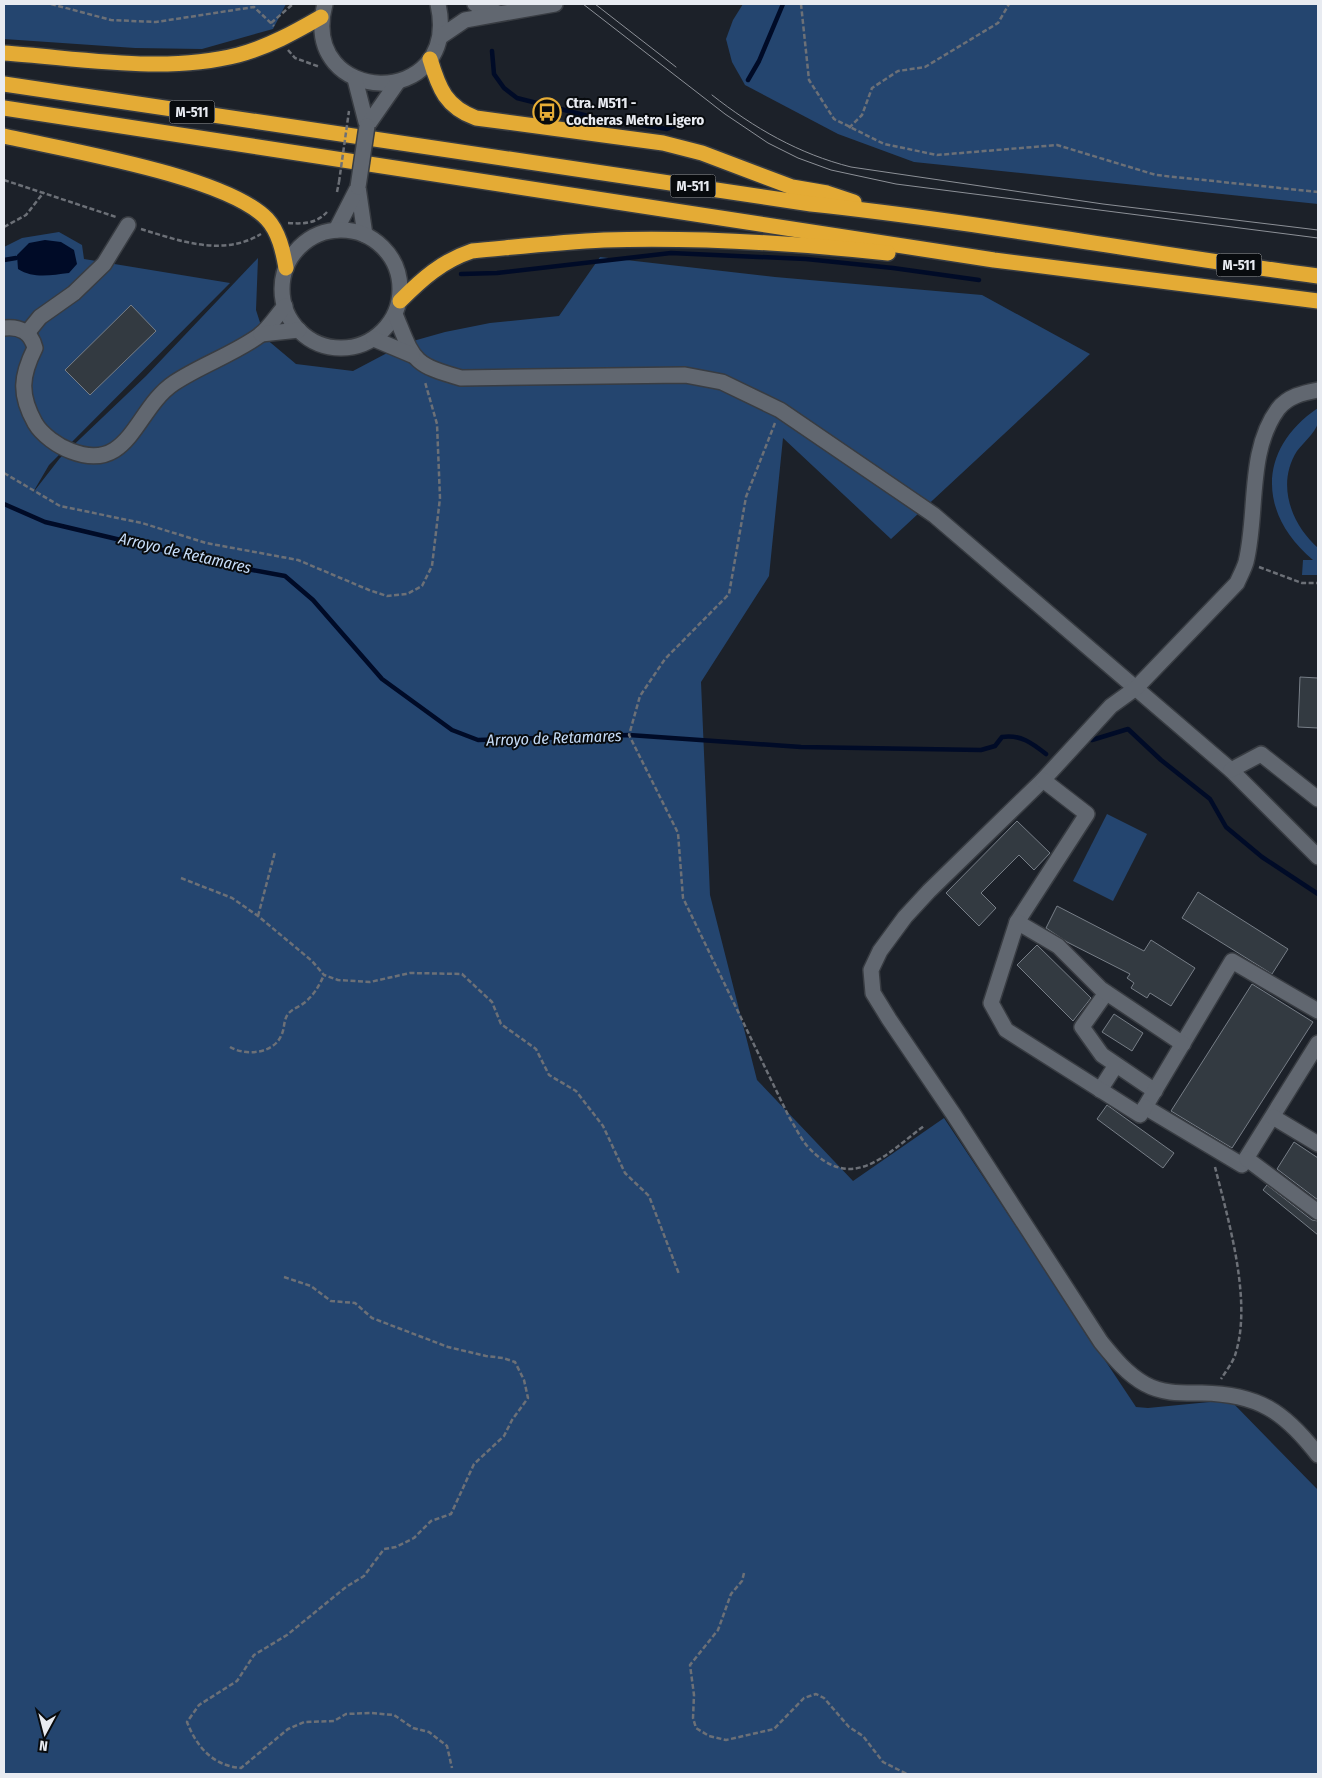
<svg xmlns="http://www.w3.org/2000/svg" width="1322" height="1778" viewBox="0 0 1322 1778" font-family="'Fira Sans Condensed',sans-serif">
<style>
.green{fill:#24456f}
.water{fill:#000b27}
.lines{fill:none;stroke-linecap:round;stroke-linejoin:round}
.stream{stroke:#000b27;stroke-width:4.5}
.building{fill:#333a41;stroke:#777e87}
.minor-casing{stroke:#383c42;stroke-width:18}
.highway-casing{stroke:#383c42;stroke-width:18}
.path{stroke:#6c7077;stroke-width:2.5;stroke-dasharray:5 2.5;stroke-linecap:butt}
.minor{stroke:#616770;stroke-width:15}
.highway{stroke:#e4ab35;stroke-width:15}
.tram{stroke:#8c9097;stroke-width:1}
.minor-bridge-casing{stroke:#383c42;stroke-width:18;stroke-linecap:butt}
.path-bridge{stroke:#6c7077;stroke-width:2.5;stroke-dasharray:5 2.5;stroke-linecap:butt}
.minor-bridge{stroke:#616770;stroke-width:15}
.labels{text-anchor:middle;dominant-baseline:central;stroke-width:4;stroke-linejoin:round;paint-order:stroke}
.shield{fill:#080b0e;stroke:#a5a8ad;stroke-width:1}
.shield-label{font-size:14px;font-weight:bold;fill:#e8ebf1}
.poi-label{font-size:15px;font-weight:bold;fill:#e8ebf1;stroke:#080b0e;text-anchor:start}
.water-label{font-size:16px;font-style:italic;fill:#c7ddf9;stroke:#080b0e}
</style>
<rect width="100%" height="100%" fill="#1c2129"/>
<g class="green">
<polygon points="4,4 286,4 273,29 202,49 135,48 4,39"/>
<polygon points="743,4 1318,4 1318,204 914,162 838,134 745,85 732,62 726,39 733,20"/>
<polygon points="59,232 82,245 84,259 230,283 49,465 32,494 60,458 146,376 258,258 256,310 265,338 296,364 353,371 406,343 445,332 490,323 559,316 600,257 775,277 982,295 1090,354 891,539 783,438 769,576 701,682 710,895 757,1080 853,1181 944,1118 1136,1407 1148,1408 1230,1400 1318,1490 1318,1774 4,1774 4,247 22,238"/>
<path d="M1318,408c0,4 2,11 0,15 -3,10 -15,20 -21,28 -21,33 -6,73 21,97v27h-16l1,-15h10c-55,-46 -56,-111 5,-152z"/>
<polygon points="1107,814 1147,834 1113,901 1073,881"/>
</g>
<path class="water" d="M45,240l16,2 13,8 3,14 -8,9c-18,2 -35,6 -51,-4l-1,-14 12,-12z"/>
<g class="lines">
<g class="stream">
<polyline points="492,51 494,74 504,88 517,98 592,117 667,129 682,123"/>
<polyline points="748,80 759,61 783,4"/>
<polyline points="4,260 16,258"/>
<polyline points="461,274 497,273 671,253 806,259 893,268 979,280"/>
<path d="M4,504l41,18 181,43 59,11 28,24 69,79 70,51 26,10 151,-5 172,12 180,3 14,-4 7,-9c18,-3 30,6 44,17"/>
<polyline points="1092,740 1128,729 1161,760 1210,799 1226,827 1262,857 1318,894"/>
</g>
</g>
<g class="building">
<polygon points="131,305 156,331 90,395 65,370"/>
<polygon points="1300,677 1318,678 1318,728 1298,727"/>
<polygon points="1017,821 1050,853 1034,870 1019,855 981,893 996,908 979,926 946,893"/>
<polygon points="1198,892 1288,949 1272,974 1182,918"/>
<polygon points="1057,906 1144,951 1151,940 1195,968 1171,1006 1150,993 1147,998 1131,988 1134,983 1127,978 1130,974 1067,942 1046,928"/>
<polygon points="1037,945 1091,998 1073,1021 1017,965"/>
<polygon points="1252,984 1313,1022 1232,1148 1171,1111"/>
<polygon points="1114,1014 1143,1033 1132,1051 1102,1032"/>
<polygon points="1107,1105 1174,1153 1163,1168 1097,1119"/>
<polygon points="1294,1142 1318,1158 1318,1200 1277,1169"/>
<polygon points="1267,1185 1312,1220 1318,1221 1318,1235 1263,1190"/>
</g>
<g class="lines">
<g class="minor-casing">
<g id="minor">
<path d="M325,4c-27,103 137,108 113,0"/>
<polyline points="475,4 498,13"/>
<polyline points="440,37 465,20 555,4"/>
<polyline points="355,79 367,126"/>
<polyline points="367,126 397,83"/>
<polyline points="358,187 365,235"/>
<polyline points="336,230 358,187"/>
<circle cx="341" cy="289" r="59"/>
<path d="M395,314c19,46 16,50 66,64l224,-3 37,7 58,28 154,105 297,255 87,87"/>
<path d="M4,328c16,-2 27,4 31,20 -14,28 -16,46 0,75 7,12 23,23 36,28 59,23 64,-42 103,-68 27,-18 60,-29 86,-48 9,-7 17,-20 25,-29"/>
<polyline points="27,333 40,317 74,293 104,264 128,225"/>
<polyline points="261,334 299,330"/>
<polyline points="374,339 412,355"/>
<path d="M1318,390c-15,3 -30,6 -40,19 -31,42 -20,104 -32,153 -2,7 -6,14 -9,21l-101,105 -25,18 -68,74 -114,111 -24,26 -25,34 -9,19 2,23 16,26 65,96 147,227c13,16 26,32 44,42 18,10 37,9 57,9 56,1 82,18 116,62"/>
<polyline points="1231,770 1261,754 1318,799"/>
<polyline points="1017,922 1087,814 1043,780"/>
<polyline points="1106,993 1082,1027 1102,1055 1155,1091"/>
<polyline points="1318,1011 1232,961 1145,1107 1242,1165 1318,1043"/>
<polyline points="1100,1090 1116,1065"/>
<polyline points="1145,1107 1140,1115 1006,1030 991,1003 1017,922 1058,946 1101,989 1183,1044"/>
<polyline points="1273,1117 1318,1144"/>
<polyline points="1247,1159 1318,1212"/>
</g>
</g>
<g class="highway-casing">
<g id="highway">
<path d="M4,53c75,5 160,21 234,2 30,-8 57,-23 83,-38"/>
<path d="M430,59c9,30 16,48 46,59l187,25 39,10 90,34 35,6 27,9"/>
<path d="M4,84l807,120c170,18 338,50 507,72"/>
<polyline points="4,108 994,260 1318,301"/>
<path d="M4,136c61,14 222,40 263,83 12,13 16,32 19,49"/>
<path d="M400,301c22,-22 42,-40 72,-50 44,-4 88,-9 132,-11 95,-3 189,3 284,13"/>
</g>
</g>
<g class="path">
<polyline points="51,4 111,20 156,22 254,7 274,26"/>
<polyline points="801,4 809,80 834,119 884,144 937,155 1057,145 1156,175 1318,192"/>
<polyline points="271,23 293,4"/>
<polyline points="288,50 295,58 320,67"/>
<polyline points="849,128 862,115 872,88 898,71 925,67 998,23 1009,4"/>
<polyline points="4,180 116,217"/>
<polyline points="337,192 339,182"/>
<path d="M288,223c15,1 28,1 39,-11"/>
<polyline points="4,227 26,215 44,192"/>
<path d="M141,229c39,12 82,28 120,5"/>
<path d="M775,423l-29,74 -17,97 -64,65 -25,37 -11,39 49,98 5,65 106,219c6,9 11,21 19,30 44,47 77,8 116,-21"/>
<polyline points="4,473 60,506 142,523 206,543 298,560 369,590 387,596 407,594 422,586 432,566 440,498 437,424 425,382"/>
<polyline points="1259,567 1302,583 1318,583"/>
<polyline points="181,878 232,898 258,916 312,961 324,975 338,980 370,982 410,973 462,974 492,1002 501,1024 536,1049 549,1075 576,1091 603,1126 625,1173 649,1196 679,1274"/>
<polyline points="258,916 275,852"/>
<path d="M230,1047c15,9 43,7 51,-11 4,-7 2,-15 7,-22 4,-5 11,-7 16,-11 10,-8 15,-17 20,-28"/>
<path d="M1215,1167c13,52 37,132 21,185 -2,9 -10,19 -15,27"/>
<path d="M284,1277l27,9 20,15 24,2 17,15 76,29 38,9 17,2 12,4 9,18 4,18 -16,22 -8,16 -30,28 -23,50 -20,7 -17,17 -18,9 -12,2 -20,27 -18,11 -59,48 -33,20 -17,26 -38,24 -12,17c10,26 27,44 54,46l47,-39 16,-7 30,-1 12,-7 25,-1 23,2 19,13 16,4 18,14 5,22"/>
<polyline points="744,1573 742,1581 731,1594 718,1630 690,1665 694,1695 693,1718 696,1728 709,1736 726,1740 774,1729 804,1698 816,1694 824,1698 849,1727 863,1736 883,1762 907,1774"/>
</g>
<use href="#minor" class="minor"/>
<use href="#highway" class="highway"/>
<g class="tram">
<polyline points="583,4 725,114 768,143 798,158 831,170 896,184 1318,238"/>
<polyline points="595,4 676,67"/>
<path d="M712,95c42,33 87,59 139,72l252,37 215,26"/>
</g>
<g class="minor-bridge-casing">
<polyline id="minor-bridge" points="358,187 367,126"/>
</g>
<polyline class="path-bridge" points="339,182 349,111"/>
<use href="#minor-bridge" class="minor-bridge"/>
</g>
<defs>
<g id="bus-ring" transform="scale(1.4375)"><circle r="9.5" fill="#080b0e" stroke="#e6ad36" stroke-width="1.5"/><path d="M-5-6H5V4H4V6H2V4H-2V6H-4V4H-5ZM-3.5-4V0h7V-4ZM-3.5 1.2v1.5H-2V1.2ZM2 1.2v1.5H3.5V1.2Z" fill="#e6ad36"/></g>
</defs>
<g fill-rule="evenodd">
<use href="#bus-ring" x="547" y="112"/>
</g>
<g class="labels">
<g class="shield">
<rect x="169.5" y="100.5" width="45" height="23" rx="4"/>
<rect x="670.5" y="174.5" width="45" height="23" rx="4"/>
<rect x="1216.5" y="253.5" width="45" height="23" rx="4"/>
</g>
<g class="shield-label">
<text x="192" y="112">M-511</text>
<text x="693" y="186">M-511</text>
<text x="1239" y="265">M-511</text>
</g>
<g class="poi-label">
<text x="566" y="103">Ctra. M511 -<tspan x="566" dy="17">Cocheras Metro Ligero</tspan></text>
</g>
<g class="water-label">
<text transform="translate(185 553) rotate(13)">Arroyo de Retamares</text>
<text transform="translate(554 738) rotate(-2)">Arroyo de Retamares</text>
</g>
</g>
<rect width="1322" height="1778" fill="none" stroke="#e8ebf1" stroke-width="10"/>
<g transform="translate(45 1733) rotate(187)" stroke="#080b0e" stroke-width="4" paint-order="stroke">
<path d="M0-4L9 19L0 12L-9 19Z" fill="#e8ebf1"/>
<text y="-8" font-size="14" font-weight="bold" text-anchor="middle" fill="#e8ebf1">N</text>
</g>
</svg>
